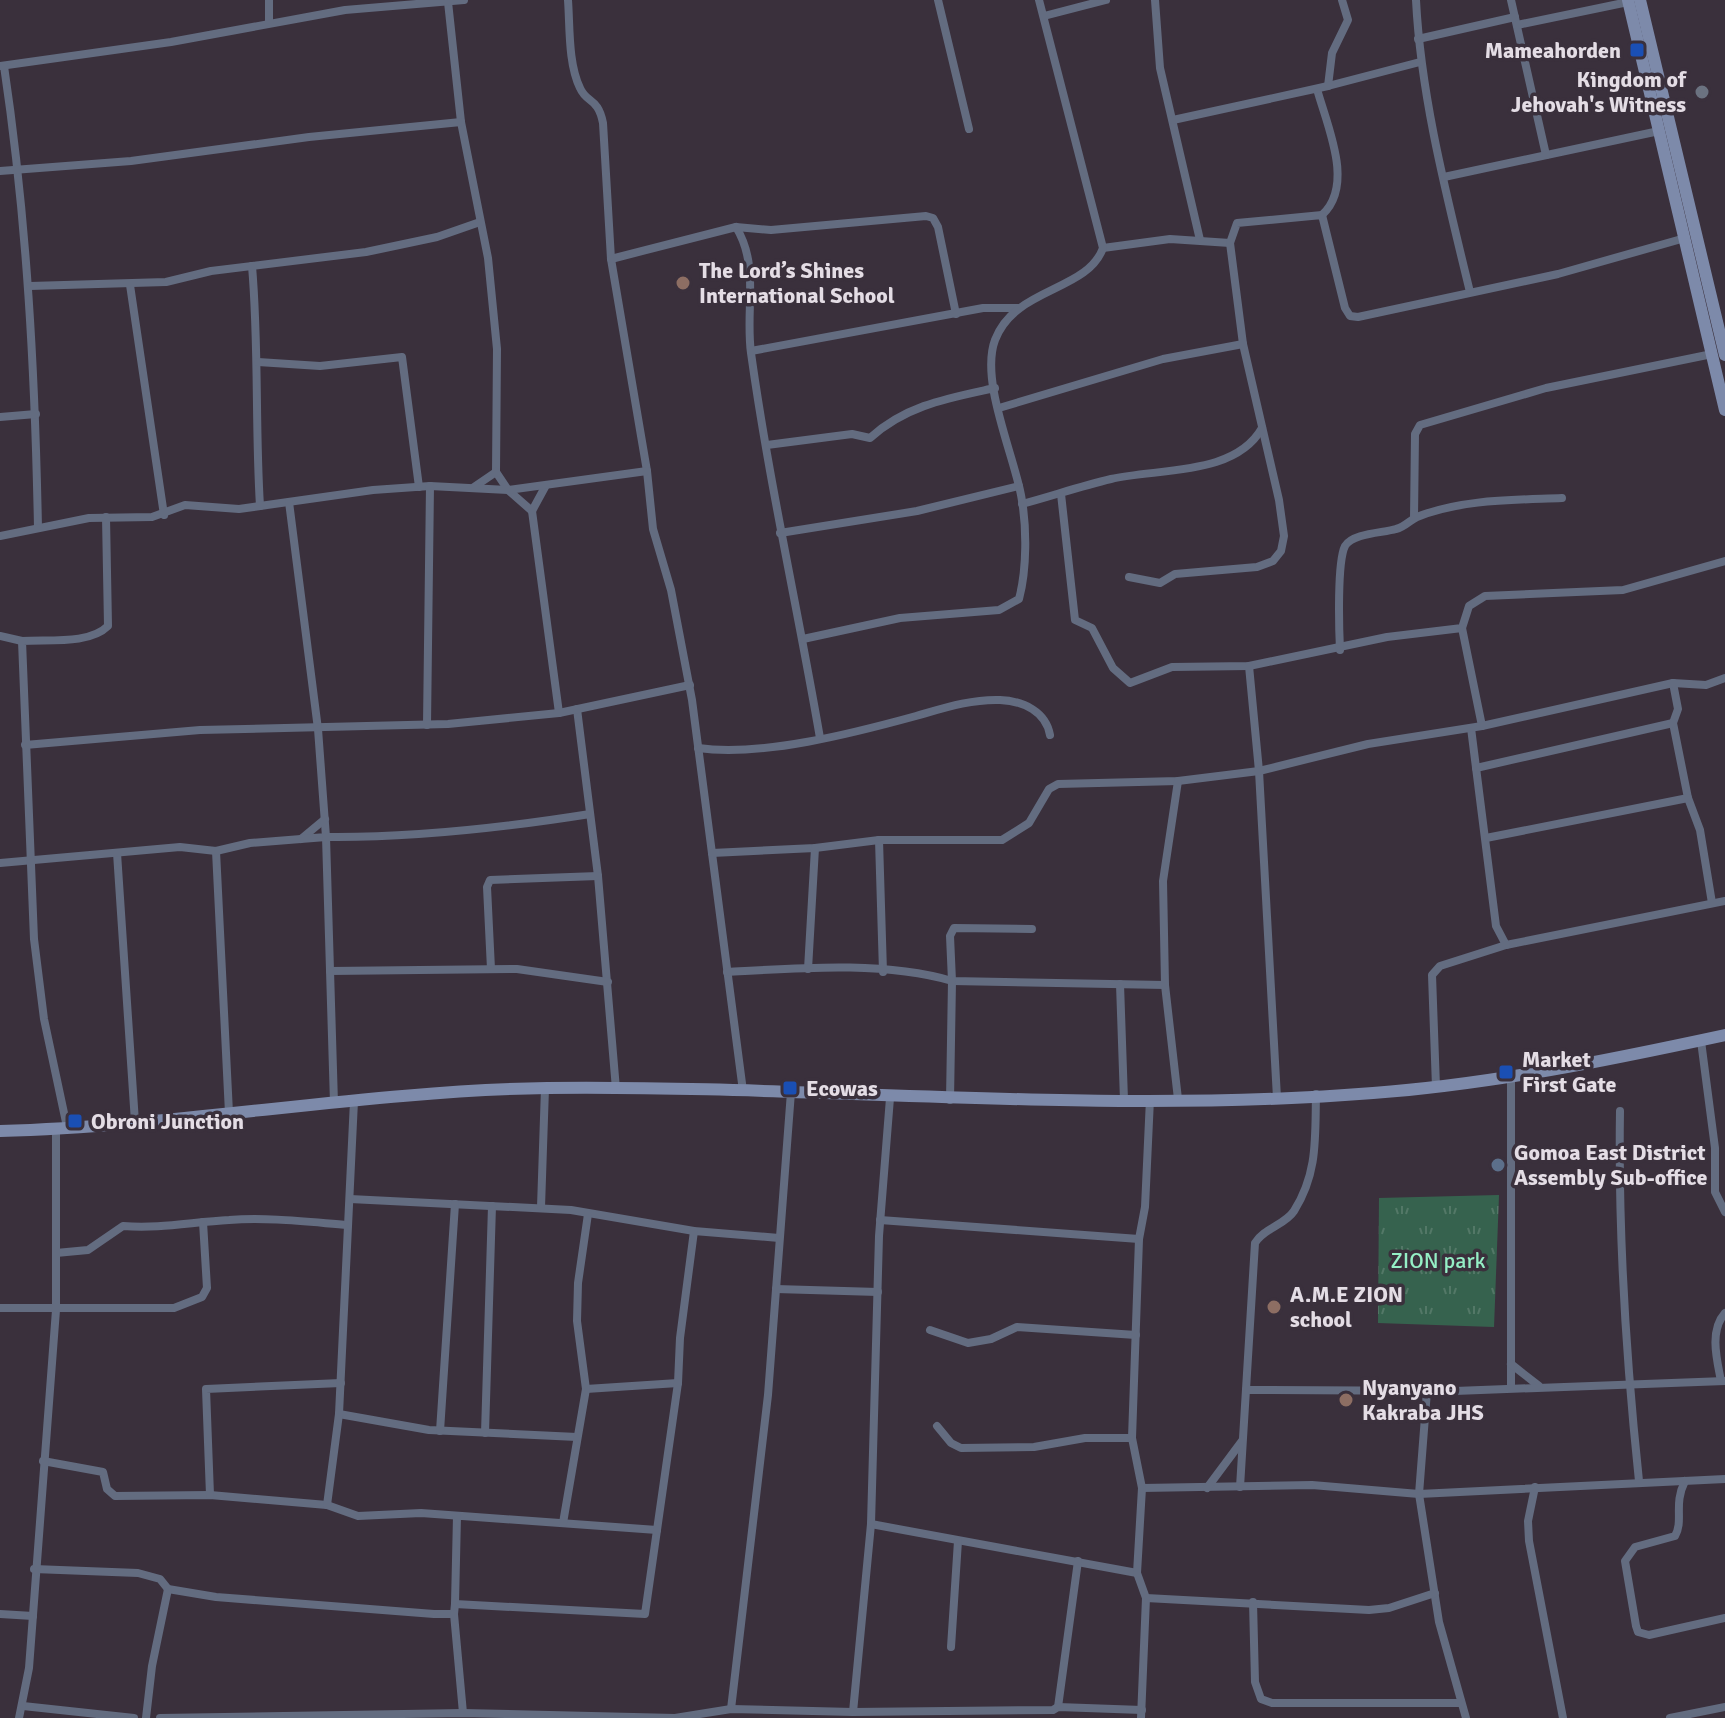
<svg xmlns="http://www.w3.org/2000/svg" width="1725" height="1718" viewBox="0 0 1725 1718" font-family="Signika,sans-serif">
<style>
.park{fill:url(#park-tufts)}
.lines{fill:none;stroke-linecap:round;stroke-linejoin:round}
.street{stroke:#636c80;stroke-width:8}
.secondary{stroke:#7d8aaa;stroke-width:12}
.transit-dot{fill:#1a4fb4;stroke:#3a303c;stroke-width:3}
.worship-dot{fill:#6b7280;stroke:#3a303c;stroke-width:3}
.education-dot{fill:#8d6e63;stroke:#3a303c;stroke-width:3}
.service-dot{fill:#5c6f8a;stroke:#3a303c;stroke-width:3}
.labels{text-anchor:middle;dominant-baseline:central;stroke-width:7;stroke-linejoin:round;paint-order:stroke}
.poi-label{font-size:22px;font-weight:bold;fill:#e4dde5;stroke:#3a303c;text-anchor:start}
.park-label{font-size:22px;fill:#95efc6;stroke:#3a303c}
</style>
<defs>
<pattern id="park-tufts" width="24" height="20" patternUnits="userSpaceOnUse" patternTransform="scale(2)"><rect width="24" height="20" fill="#36624e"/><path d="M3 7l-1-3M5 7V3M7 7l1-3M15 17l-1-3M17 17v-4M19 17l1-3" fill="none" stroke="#537867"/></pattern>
</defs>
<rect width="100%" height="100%" fill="#3a303c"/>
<polygon class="park" points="1499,1195 1494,1327 1378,1323 1379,1198"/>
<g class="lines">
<g class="street">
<path d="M568,0c2,27 0,63 12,88 7,16 18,9 23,35l8,136 36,212 6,58 18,61 21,110 51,391"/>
<polyline points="938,0 969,129"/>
<polyline points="1155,0 1160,68 1200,240"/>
<path d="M1416,0c5,98 31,197 54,292"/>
<polyline points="1511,0 1546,155"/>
<polyline points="448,2 461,122 488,258 497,349 496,472 508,490 532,511"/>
<polyline points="1044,16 1106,0"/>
<polyline points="269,23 269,0"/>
<polyline points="1517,25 1628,2"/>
<polyline points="1418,39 1515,17"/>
<polyline points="0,66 171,42 345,10 464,0"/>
<path d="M4,66c23,154 31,307 34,462"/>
<polyline points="1328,86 1332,53 1348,20 1342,0"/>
<path d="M1317,89c10,37 38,96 5,126"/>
<polyline points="1173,120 1328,86 1420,62"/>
<polyline points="0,171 131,161 309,137 461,122"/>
<polyline points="1444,177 1659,131"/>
<path d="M736,227c24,39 9,83 15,126 18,129 47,257 69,385"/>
<polyline points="1103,248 1170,239 1230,243"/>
<polyline points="611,259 736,227 771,230 926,216 933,218 938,227 956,314"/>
<path d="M252,266c7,80 3,160 8,240"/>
<polyline points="130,285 164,515"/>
<polyline points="30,286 166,282 211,271 366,252 437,237 480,222"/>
<polyline points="751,351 983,308 1018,308"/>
<polyline points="258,362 320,366 402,357 419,487"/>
<polyline points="999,408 1163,359 1243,344"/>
<polyline points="0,417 36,414"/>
<path d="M767,445l85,-11 18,4c36,-33 79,-40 125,-50"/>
<polyline points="474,487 496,472"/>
<polyline points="545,487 532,511 559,713"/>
<polyline points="1061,494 1075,620 1092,628 1113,668 1130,683 1172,667 1249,666 1387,637 1462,628 1469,606 1485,596 1623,590 1725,561"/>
<path d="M1022,504c30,-8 59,-18 89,-25 48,-11 124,-3 151,-51"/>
<polyline points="1414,518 1415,434 1420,425 1546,388 1712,354"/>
<polyline points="780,533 917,511 1019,486"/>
<polyline points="0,536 89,518 152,517 185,505 239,509 373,490 430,486 508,490 647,471"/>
<polyline points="1129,577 1160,583 1175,574 1257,567 1273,561 1281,551 1284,536 1279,500 1243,344 1230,243 1237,223 1322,215 1345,308 1350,316 1358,317 1558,274 1685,238"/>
<polyline points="1462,628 1482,726"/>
<polyline points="0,636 22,641"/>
<path d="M803,639l97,-21 99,-8 20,-11c8,-30 8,-73 2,-104 -8,-42 -41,-115 -26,-155 20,-53 92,-48 108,-92l-64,-248"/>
<path d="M1340,650c-1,-21 -3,-88 5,-104 8,-13 38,-13 51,-17 9,-2 14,-9 21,-12 44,-18 99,-17 145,-19"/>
<polyline points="1249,666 1259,771 1277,1098"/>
<polyline points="1673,683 1678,709 1673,723 1688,798 1700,830 1712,903"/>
<polyline points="577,709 598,876 616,1089"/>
<polyline points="427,725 430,486"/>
<polyline points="1471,728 1496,926 1506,945 1725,901"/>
<polyline points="25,745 200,730 448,724 559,713 690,685"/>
<path d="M698,748c64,9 156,-15 218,-32 28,-8 55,-17 84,-16 24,1 46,12 50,35"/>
<polyline points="1476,768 1673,723"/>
<polyline points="1486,838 1688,798"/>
<polyline points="301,839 325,819"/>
<polyline points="879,840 883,972"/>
<polyline points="216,851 229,1113"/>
<polyline points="117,853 135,1122"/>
<polyline points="712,853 815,848 879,840 1002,840 1029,823 1049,789 1058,784 1178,781 1259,771 1368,744 1482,726 1673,683 1706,685 1725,678"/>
<polyline points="0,863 180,847 216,851 250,843 326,837 318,729 289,502"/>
<polyline points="1032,929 954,928 950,936 952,981 1165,985"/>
<polyline points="491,969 487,887 490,880 598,876"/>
<polyline points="808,969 815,848"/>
<polyline points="330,971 517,969 608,982"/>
<path d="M727,972c72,-4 156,-11 225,9l-2,119"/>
<polyline points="1120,984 1124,1100"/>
<polyline points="1701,1041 1715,1148 1715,1192 1725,1212"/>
<polyline points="1511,1076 1511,1386"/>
<polyline points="1436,1087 1432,975 1440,966 1506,945"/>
<polyline points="1178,1099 1165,985 1163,881 1178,781"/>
<path d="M334,1103l-8,-266c89,1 176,-9 264,-23"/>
<path d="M1620,1111c-2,124 6,247 19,370"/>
<path d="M67,1127l-23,-108 -10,-80 -12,-298c25,-2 67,4 86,-15l-2,-109"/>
<polyline points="350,1199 571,1210 694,1231 779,1238"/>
<polyline points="541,1207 545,1088"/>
<polyline points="880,1220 1139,1239"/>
<path d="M56,1253l32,-3 35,-24c36,3 69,-4 106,-6 39,-3 80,2 119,5"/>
<polyline points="776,1289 878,1292"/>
<polyline points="0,1308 174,1308 202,1297 207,1288 203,1222"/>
<polyline points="930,1330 968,1343 991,1339 1017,1327 1136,1335"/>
<polyline points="1511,1364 1539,1386"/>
<path d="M1721,1381c-4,-21 -12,-50 4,-68"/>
<polyline points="586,1389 678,1383"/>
<polyline points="1246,1390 1455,1391 1725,1381"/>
<polyline points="1427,1391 1419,1494 1439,1622 1466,1718"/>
<polyline points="339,1414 429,1430 577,1437"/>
<polyline points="937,1426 951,1443 961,1448 1034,1447 1085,1438 1132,1438"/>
<polyline points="440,1431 455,1204"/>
<polyline points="485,1433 492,1206"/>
<polyline points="43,1461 103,1472 107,1489 115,1496 210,1495 327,1505 358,1516 421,1513 657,1530"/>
<path d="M1685,1481c-12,24 -1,39 -10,55l-40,11 -10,14 11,65 2,6 11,3 76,-17"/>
<path d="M1240,1487l15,-244c9,-15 30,-18 39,-32 24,-38 21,-73 22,-117"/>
<polyline points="1535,1487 1528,1521 1529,1541 1563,1718"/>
<polyline points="1142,1488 1312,1485 1419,1494 1725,1479"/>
<polyline points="1207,1488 1242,1441"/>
<polyline points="210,1495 206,1389 341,1383"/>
<polyline points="327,1505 339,1414 354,1101"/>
<polyline points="563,1523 586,1389 577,1321 578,1283 588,1214"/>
<polyline points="871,1524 1137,1573"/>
<polyline points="34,1569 138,1573 160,1579 168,1589 216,1597 434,1614 454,1614 455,1604 645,1614 678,1383 680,1338 694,1231"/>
<polyline points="1146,1598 1369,1610 1389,1608 1435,1593"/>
<polyline points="1253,1602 1255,1682 1261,1699 1272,1703 1461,1703"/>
<polyline points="455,1604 457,1516"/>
<polyline points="0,1614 33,1616"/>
<polyline points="454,1614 463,1713"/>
<polyline points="951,1647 958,1541"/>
<polyline points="23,1706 134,1718"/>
<polyline points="1058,1707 1078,1561"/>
<polyline points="731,1709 768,1395 791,1092"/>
<polyline points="853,1712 871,1524 879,1236 890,1098"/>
<polyline points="19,1718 29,1668 56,1310 56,1128"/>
<polyline points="146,1718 152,1666 168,1589"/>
<polyline points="160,1718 463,1713 675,1718 731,1709 853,1712 1053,1710 1058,1707 1142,1710"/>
<polyline points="1141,1718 1146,1598 1137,1573 1142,1488 1132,1438 1139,1239 1145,1207 1150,1099"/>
<polyline points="1670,1718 1725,1707"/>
</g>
<g class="secondary">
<polyline points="1628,0 1725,410"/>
<polyline points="1640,0 1725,355"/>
<path d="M0,1131c183,-5 364,-40 547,-43 275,-3 551,27 826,5 119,-9 236,-33 352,-58"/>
</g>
</g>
<g class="transit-dot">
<rect x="1629" y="42" width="16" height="16" rx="4"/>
<rect x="1498" y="1064" width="16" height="16" rx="4"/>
<rect x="782" y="1080" width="16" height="16" rx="4"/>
<rect x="67" y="1113" width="16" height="16" rx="4"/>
</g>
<circle class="worship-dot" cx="1702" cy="92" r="8"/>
<g class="education-dot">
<circle cx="683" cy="283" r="8"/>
<circle cx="1274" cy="1307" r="8"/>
<circle cx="1346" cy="1400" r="8"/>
</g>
<circle class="service-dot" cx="1498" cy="1165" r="8"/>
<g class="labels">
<g class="poi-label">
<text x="1621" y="50" text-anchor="end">Mameahorden</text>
<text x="1686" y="79" text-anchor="end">Kingdom of<tspan x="1686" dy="25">Jehovah's Witness</tspan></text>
<text x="699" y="270">The Lord’s Shines<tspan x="699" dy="25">International School</tspan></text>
<text x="1522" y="1059">Market<tspan x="1522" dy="25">First Gate</tspan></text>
<text x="806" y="1088">Ecowas</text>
<text x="91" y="1121">Obroni Junction</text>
<text x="1514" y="1152">Gomoa East District<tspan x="1514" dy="25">Assembly Sub-office</tspan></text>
<text x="1290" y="1294">A.M.E ZION<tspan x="1290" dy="25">school</tspan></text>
<text x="1362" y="1387">Nyanyano<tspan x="1362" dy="25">Kakraba JHS</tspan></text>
</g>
<g class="park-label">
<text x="1438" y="1260">ZION park</text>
</g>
</g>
</svg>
